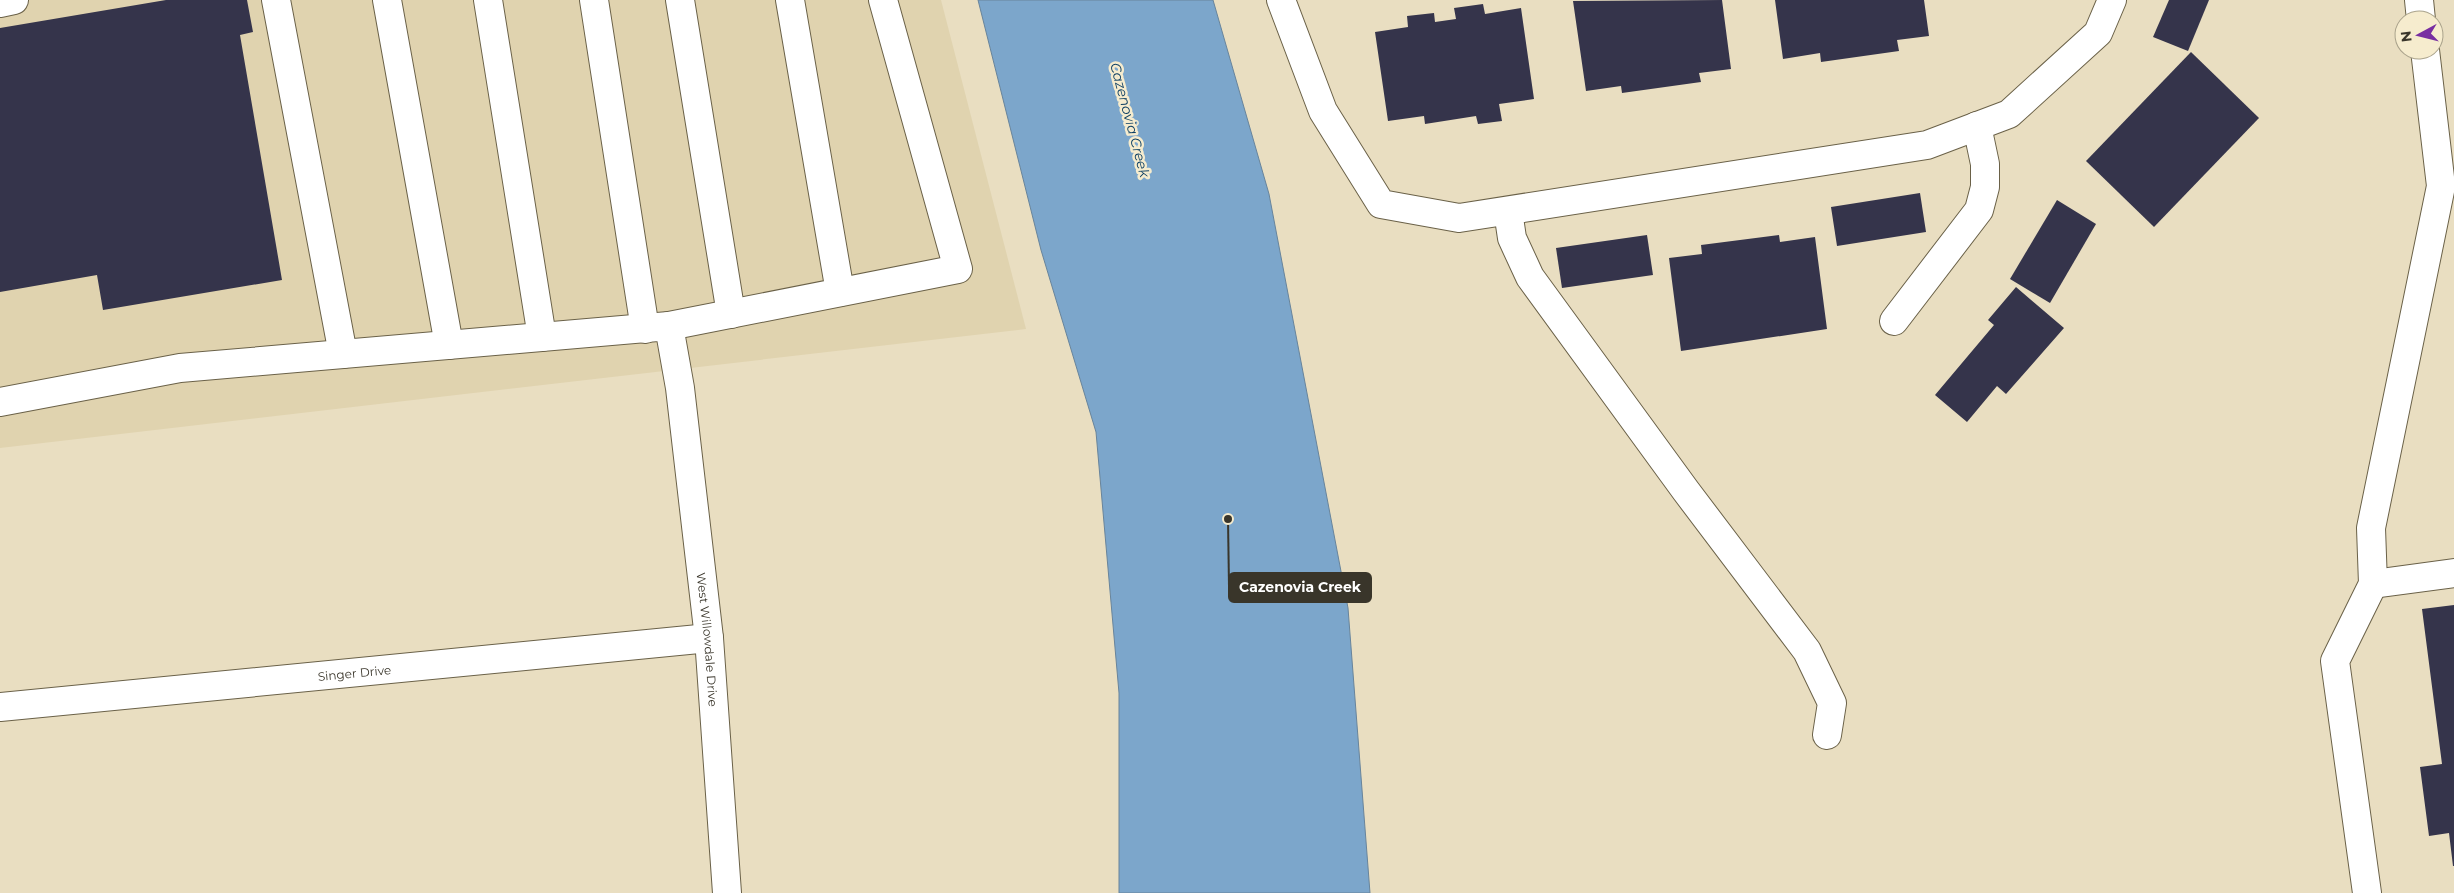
<svg xmlns="http://www.w3.org/2000/svg" width="2454" height="893" viewBox="0 0 2454 893" font-family="Montserrat,sans-serif">
<style>
.built{fill:#e0d3af}
.water{fill:#7ca6cb;stroke:#68849b}
.building{fill:#35344b}
.lines{fill:none;stroke-linecap:round;stroke-linejoin:round}
.minor-casing{stroke:#6a6148;stroke-width:30}
.minor{stroke:#fff;stroke-width:28}
.labels{text-anchor:middle;dominant-baseline:central;stroke-width:5;stroke-linejoin:round;paint-order:stroke}
.street-label{font-size:12px;fill:#39352a;stroke:#f6ecce}
.water-label{font-size:14px;font-style:italic;fill:#0d3f63;stroke:#f6ecce}
.leader{fill:none;stroke:#39352a;stroke-width:2}
.callout-dot{fill:#39352a;stroke:#f6ecce;stroke-width:2}
.callout{fill:#39352a;stroke:#39352a;stroke-width:2}
.callout-label{font-size:14px;text-anchor:middle;font-weight:bold;fill:#fff}
</style>
<rect width="100%" height="100%" fill="#e9dec1"/>
<polygon class="built" points="0,0 941,0 1026,329 0,448"/>
<polygon class="water" points="978,0 1213,0 1269,194 1348,608 1370,893 1119,893 1119,693 1096,432 1041,250"/>
<g class="building">
<polygon points="166,0 247,0 253,32 240,35 282,280 103,310 97,275 0,292 0,28"/>
<polygon points="1722,0 1731,69 1699,73 1701,82 1622,93 1621,86 1586,91 1573,1"/>
<polygon points="1775,0 1924,0 1929,36 1897,40 1899,51 1821,62 1820,53 1783,59"/>
<polygon points="2169,0 2209,0 2188,51 2153,37"/>
<polygon points="1483,4 1485,14 1521,8 1534,99 1499,104 1502,121 1478,124 1476,116 1425,124 1424,116 1388,121 1375,32 1408,27 1407,16 1434,13 1435,22 1456,19 1454,8"/>
<polygon points="2191,52 2259,118 2154,227 2086,161"/>
<polygon points="1920,193 1926,232 1837,246 1831,207"/>
<polygon points="2057,200 2096,224 2050,303 2010,279"/>
<polygon points="1647,235 1653,275 1562,288 1556,248"/>
<polygon points="1779,235 1780,242 1815,237 1827,329 1681,351 1669,258 1702,254 1701,245"/>
<polygon points="2016,287 2064,328 2006,394 1997,386 1967,422 1935,395 1994,325 1988,320"/>
<polygon points="2454,605 2454,866 2453,866 2449,833 2429,836 2420,767 2442,764 2422,609"/>
</g>
<g class="lines">
<g class="minor-casing">
<g id="minor">
<polyline points="276,0 343,354"/>
<polyline points="387,0 449,345"/>
<polyline points="488,0 542,337"/>
<polyline points="594,0 645,329"/>
<polyline points="680,0 731,314"/>
<polyline points="790,0 840,292"/>
<polyline points="1281,0 1323,111 1381,204 1459,218 1927,145 2009,114 2098,33 2112,0"/>
<polyline points="2419,0 2421,20"/>
<polyline points="0,3 14,0"/>
<polyline points="1508,211 1512,238 1530,277 1686,491 1807,651 1832,703 1827,735"/>
<polyline points="1894,321 1979,210 1985,187 1985,164 1977,126"/>
<polyline points="669,326 958,269 883,0"/>
<path id="s1" d="M0,402l180,-34 489,-42 11,62 29,250 18,255"/>
<polyline points="2373,584 2454,573"/>
<path id="s2" d="M0,707l709,-69"/>
<polyline points="2367,893 2335,661 2373,584 2371,528 2441,186 2425,50"/>
</g>
</g>
<use href="#minor" class="minor"/>
</g>
<g class="labels">
<g class="street-label">
<text stroke="none"><textPath href="#s1" startOffset="990">West Willowdale Drive</textPath></text>
<text stroke="none"><textPath href="#s2" startOffset="356">Singer Drive</textPath></text>
</g>
<g class="water-label">
<text transform="translate(1130 120) rotate(75)">Cazenovia Creek</text>
</g>
</g>
<path class="leader" d="M1228 519L1229 587"/>
<circle class="callout-dot" cx="1228" cy="519" r="5"/>
<rect class="callout" x="1229" y="573" width="142" height="29" rx="5"/>
<g class="callout-label">
<text x="1300" y="592">Cazenovia Creek</text>
</g>
<g transform="translate(2419 35) rotate(263)"><circle r="24" fill="#f6ecce" stroke="#aaa38c"/>
<path d="M0-4L9 19L0 12L-9 19Z" fill="#782ea1"/>
<text y="-8" font-size="14" font-weight="bold" text-anchor="middle" fill="#39352a">N</text>
</g>
</svg>
